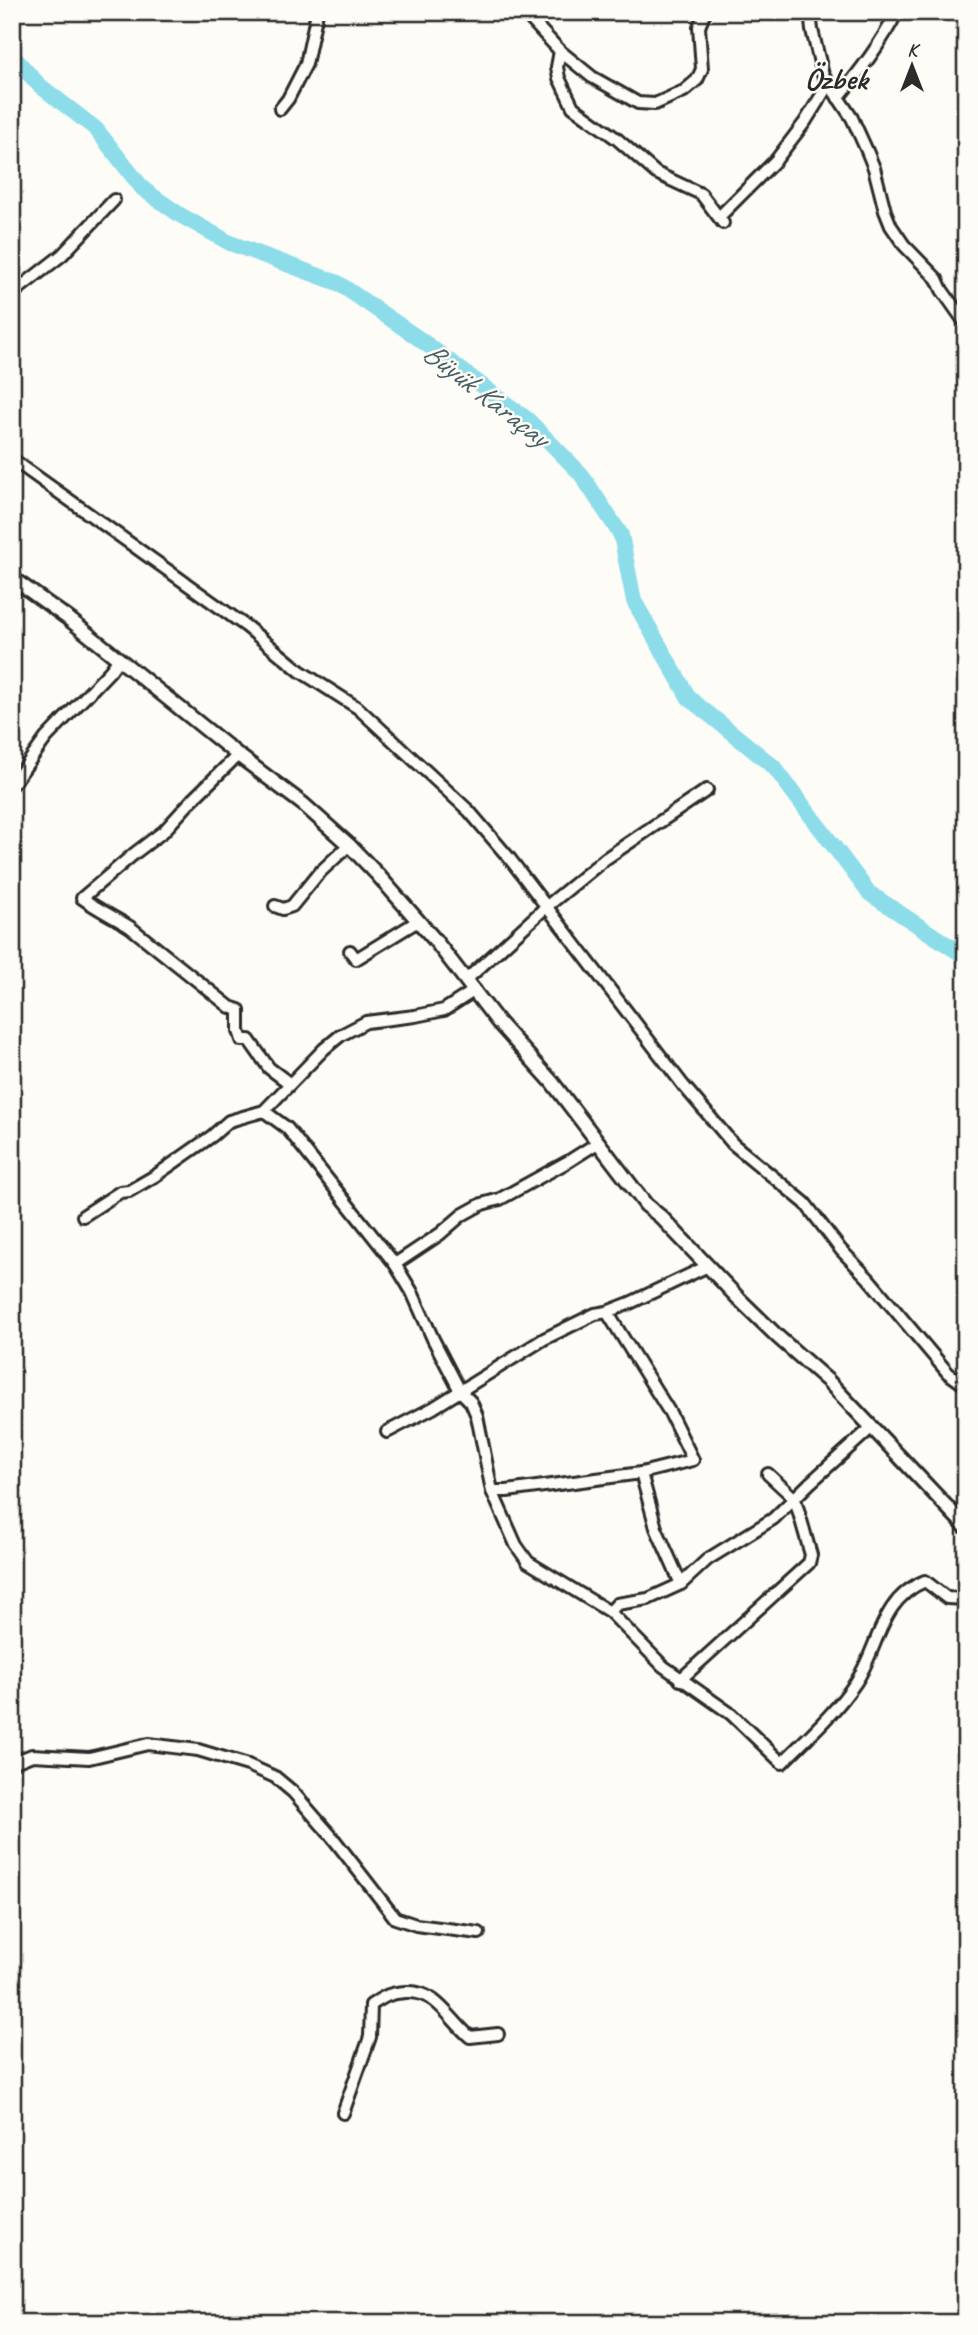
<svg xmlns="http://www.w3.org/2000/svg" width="978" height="2335" viewBox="0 0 978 2335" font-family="Caveat,sans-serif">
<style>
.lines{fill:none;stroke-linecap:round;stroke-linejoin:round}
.river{stroke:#8cdce9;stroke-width:16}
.minor-casing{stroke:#2b2b2b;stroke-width:16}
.tertiary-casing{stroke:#2b2b2b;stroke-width:18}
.minor{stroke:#fdfcf7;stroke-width:10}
.tertiary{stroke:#fdfcf7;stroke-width:12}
.labels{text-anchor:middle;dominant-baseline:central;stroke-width:5;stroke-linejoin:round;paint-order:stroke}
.water-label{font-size:30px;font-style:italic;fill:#486064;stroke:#fdfcf7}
.quarter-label{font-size:32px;font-weight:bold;fill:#2b2b2b;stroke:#fdfcf7}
</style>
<rect width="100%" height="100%" fill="#fdfcf7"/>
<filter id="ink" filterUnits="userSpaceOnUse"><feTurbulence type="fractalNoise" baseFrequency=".0143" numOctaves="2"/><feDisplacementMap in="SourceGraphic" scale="14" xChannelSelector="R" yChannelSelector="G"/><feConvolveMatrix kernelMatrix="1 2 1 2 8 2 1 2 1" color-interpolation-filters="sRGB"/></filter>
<g filter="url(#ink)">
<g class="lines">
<polyline class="river" points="12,55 39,85 96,129 143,189 180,215 230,243 338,283 421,340 528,420 581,474 621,535 634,601 689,698 774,767 869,893 966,957"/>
<g class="minor-casing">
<g id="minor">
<polyline points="524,12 560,51 592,77 638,103 655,104 684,91 697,80 702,69 699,27 705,12"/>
<polyline points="810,12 812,30 823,75 852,118 867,151 874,168 885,211 891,226 904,245 937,279 942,290 966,324"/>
<polyline points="560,51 557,67 559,78 573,107 617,139 656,173 701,194 723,223"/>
<path d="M838,98c22,-27 43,-54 59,-86"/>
<polyline points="280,109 288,99 306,64 317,12"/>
<polyline points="719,217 776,160 805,122 828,85"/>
<polyline points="12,294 62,255 114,200"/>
<polyline points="12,459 247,627 300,671 358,708 469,811 510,859 683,1085 733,1144 805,1203 841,1250 868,1278 948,1373 966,1386"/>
<path d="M238,755l-46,45 -28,31 -29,22 -53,45c15,11 32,19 48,29l100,80 9,3v21l3,9h7l20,28 20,15"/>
<polyline points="12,785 46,738 110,671 119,659"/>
<polyline points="275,906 283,909 292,906 318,874 349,845"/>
<polyline points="350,951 356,959 418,921"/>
<polyline points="466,980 546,907 605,859 707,790"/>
<path d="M264,1111l23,17 108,136 17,28 21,47 27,52 11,11 6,14 15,75 24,54 12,17 82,50 53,54 68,48 51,49c26,-26 53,-50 74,-81 23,-35 24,-83 69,-101l22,17 19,1"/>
<polyline points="83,1216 120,1192 129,1191 155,1176 212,1136 229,1121 264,1111 324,1049 341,1035 366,1022 415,1016 444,1010 475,990"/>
<polyline points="395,1264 440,1234 462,1215 482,1204 500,1199 569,1161 599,1142"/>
<polyline points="387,1432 433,1408 544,1339 595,1314 607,1312 630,1303 708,1266"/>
<polyline points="641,1473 656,1528 681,1584"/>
<polyline points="492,1491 507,1491 641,1473 693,1460 670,1413 607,1312"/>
<polyline points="610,1612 617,1604 648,1599 681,1584 708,1559 773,1519 811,1482 872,1427"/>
<polyline points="680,1680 809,1563 811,1555 795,1499 768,1474"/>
<polyline points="12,1763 32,1755 89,1758 148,1744 198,1750 248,1765 275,1777 293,1792 333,1838 395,1918 416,1925 479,1933"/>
<path d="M343,2113l27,-76 1,-32c14,-9 18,-12 35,-13 30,-2 43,27 64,45l28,-3"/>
</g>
</g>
<g class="tertiary-casing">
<polyline id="tertiary" points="12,578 69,619 238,755 303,804 349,845 377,874 434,939 498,1022 552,1082 646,1205 661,1217 740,1300 778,1337 828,1381 966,1527"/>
</g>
<use href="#minor" class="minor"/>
<use href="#tertiary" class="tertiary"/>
</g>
</g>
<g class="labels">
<g class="water-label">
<text transform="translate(486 394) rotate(38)">Büyük Karaçay</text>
</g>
<g class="quarter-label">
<text x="836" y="78">Özbek</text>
</g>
</g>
<rect width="978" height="2335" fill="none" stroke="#fdfcf7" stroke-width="42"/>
<rect x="21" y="21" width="936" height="2293" fill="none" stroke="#2b2b2b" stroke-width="2.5" filter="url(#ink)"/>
<g transform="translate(912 66)" stroke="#fdfcf7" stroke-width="5" paint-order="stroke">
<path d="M0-5L12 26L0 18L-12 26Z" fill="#2b2b2b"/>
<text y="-10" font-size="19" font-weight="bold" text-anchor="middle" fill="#2b2b2b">K</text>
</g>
</svg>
